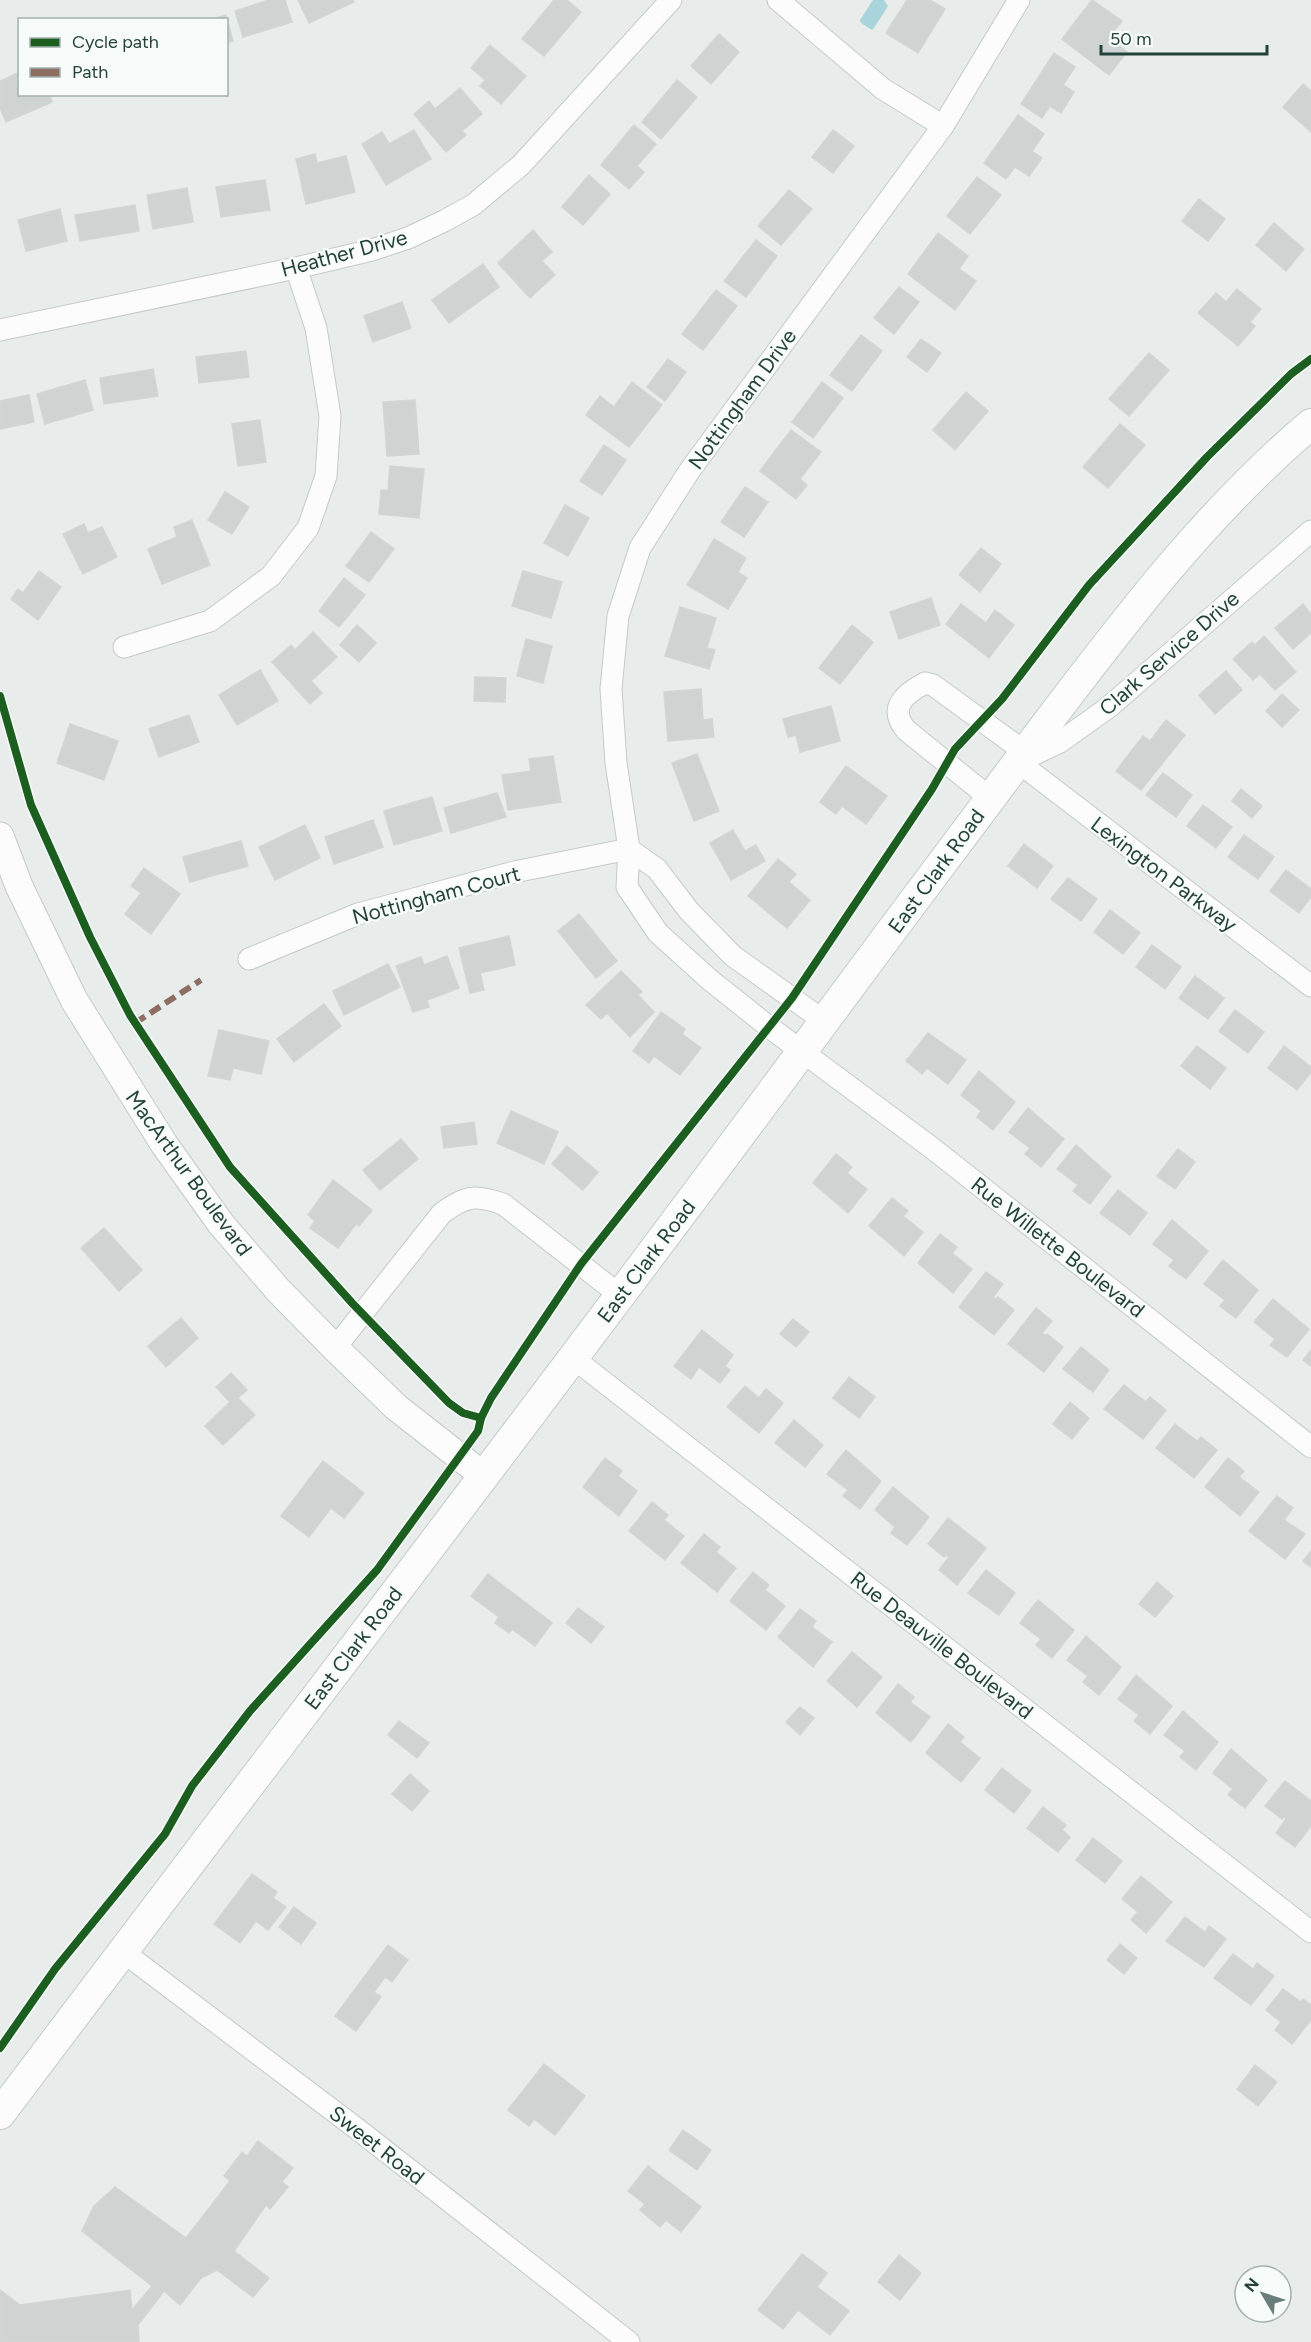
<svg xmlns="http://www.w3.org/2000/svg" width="1311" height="2342" viewBox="0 0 1311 2342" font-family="Figtree,sans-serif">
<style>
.water{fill:#a9d4db}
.building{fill:#cfd4d2;stroke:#d1d6d4;stroke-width:1.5}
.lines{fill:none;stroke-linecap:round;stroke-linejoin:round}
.minor-casing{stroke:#c5cac8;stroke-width:23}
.tertiary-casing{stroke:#c5cac8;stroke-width:29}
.secondary-casing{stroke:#c3cbc8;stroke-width:32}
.minor{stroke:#fcfcfc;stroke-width:21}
.tertiary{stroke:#fcfcfc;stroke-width:27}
.secondary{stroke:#fcfcfc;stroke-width:30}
.quiet{stroke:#8d6e63;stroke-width:6;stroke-dasharray:12 6;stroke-linecap:butt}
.cycleway-casing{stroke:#f7fbf9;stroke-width:11}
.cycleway{stroke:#1b5e20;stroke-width:8}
.labels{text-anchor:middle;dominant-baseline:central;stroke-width:5;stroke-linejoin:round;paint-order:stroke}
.street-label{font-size:21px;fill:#24423a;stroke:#f7fbf9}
</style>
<rect width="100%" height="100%" fill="#e8edeb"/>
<polygon class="water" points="873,0 884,0 888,6 874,28 872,30 861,23 860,20"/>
<g class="building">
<polygon points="269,0 285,0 292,22 243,37 235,11"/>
<polygon points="298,0 353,0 354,2 309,23"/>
<polygon points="554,0 567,0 581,12 544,56 522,39"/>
<polygon points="907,0 930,0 945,9 918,53 886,33"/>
<polygon points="1092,0 1122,21 1109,38 1127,52 1109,75 1062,39"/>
<polygon points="226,15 233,41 226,43 226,20 209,20"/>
<polygon points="719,34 739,52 711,84 691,66"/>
<polygon points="490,45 526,76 501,104 480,86 485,80 471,68"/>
<polygon points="1054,53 1075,67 1063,85 1074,92 1061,113 1050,106 1042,118 1021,104"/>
<polygon points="20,72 20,94 49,94 52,102 6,122 0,108 0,81"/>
<polygon points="677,80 697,97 661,139 642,122"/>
<polygon points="1303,84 1311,91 1311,132 1283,107"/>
<polygon points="460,88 482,114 462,131 466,135 446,152 414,114 429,101 435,109"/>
<polygon points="1018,115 1044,134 1032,151 1042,158 1029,176 1015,167 1006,179 984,163"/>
<polygon points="634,125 656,144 637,166 644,172 629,189 601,165"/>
<polygon points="414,130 431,159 386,185 362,144 382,132 389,144"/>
<polygon points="833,130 854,146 833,173 812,157"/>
<polygon points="315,154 317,163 346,156 355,192 306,204 296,159"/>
<polygon points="589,175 610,194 583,225 562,207"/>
<polygon points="977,177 1001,195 970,234 947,216"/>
<polygon points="265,180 270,210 221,217 216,187"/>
<polygon points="187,188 193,222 153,229 147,195"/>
<polygon points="789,190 812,209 781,245 758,226"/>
<polygon points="1199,199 1225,219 1208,241 1182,221"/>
<polygon points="135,205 139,231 80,241 75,215"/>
<polygon points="60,209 67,241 26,251 18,220"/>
<polygon points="1274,223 1304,249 1286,271 1256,245"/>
<polygon points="533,230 552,252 542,261 555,275 530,298 498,263"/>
<polygon points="938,233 968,256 959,269 976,281 955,310 908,274"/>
<polygon points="756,240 777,256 746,297 724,281"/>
<polygon points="483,264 499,287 449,323 432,300"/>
<polygon points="899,287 919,302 894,334 874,318"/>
<polygon points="1237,289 1261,309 1250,322 1255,326 1238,346 1198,313 1216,293 1226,302"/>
<polygon points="716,290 737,306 703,350 682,334"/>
<polygon points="402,302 411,328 373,342 364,316"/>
<polygon points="861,335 882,351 852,391 830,375"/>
<polygon points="921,339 941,353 927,372 907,357"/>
<polygon points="246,351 249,377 199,383 196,357"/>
<polygon points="1149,353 1169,370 1129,416 1109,399"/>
<polygon points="668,359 686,372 665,401 647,387"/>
<polygon points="153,369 158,396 104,404 100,378"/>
<polygon points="85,380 93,410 45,424 37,394"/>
<polygon points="632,382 662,405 629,447 586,415 600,396 614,407"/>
<polygon points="822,382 843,398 813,438 792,422"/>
<polygon points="966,392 988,411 955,450 933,430"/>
<polygon points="29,395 34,422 0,429 0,401"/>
<polygon points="415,400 419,454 387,456 383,402"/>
<polygon points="260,420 266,462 238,466 232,424"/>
<polygon points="1120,424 1145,445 1108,488 1083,467"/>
<polygon points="791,430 821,452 800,479 807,485 796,499 760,471"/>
<polygon points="604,445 626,460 602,495 580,481"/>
<polygon points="390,466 424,469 419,518 379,514 381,490 388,490"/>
<polygon points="745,487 768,502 744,537 721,522"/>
<polygon points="225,492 249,507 232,534 208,520"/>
<polygon points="565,505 589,518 568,556 544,543"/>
<polygon points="192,520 210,565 162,584 148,549 177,537 174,527"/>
<polygon points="84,524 88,533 102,527 117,557 83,574 63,534"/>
<polygon points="371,532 394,549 369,582 346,566"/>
<polygon points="714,539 746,558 738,572 747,578 728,609 687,585"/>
<polygon points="981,548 1001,564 980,592 959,575"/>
<polygon points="39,571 61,587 38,620 11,599 18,589 23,593"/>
<polygon points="523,571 562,582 551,618 512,606"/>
<polygon points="344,578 365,595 339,627 319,611"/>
<polygon points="931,598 940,625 899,639 890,612"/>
<polygon points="961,604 986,623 995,610 1014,625 989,658 946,624"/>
<polygon points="1303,604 1311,614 1311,633 1293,649 1275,628"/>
<polygon points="680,607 716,618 707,648 715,650 709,669 665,656"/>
<polygon points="357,625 376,643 359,662 340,645"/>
<polygon points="852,625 873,642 840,684 819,668"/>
<polygon points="313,632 337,657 311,681 322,693 310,704 272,662 291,645 295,650"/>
<polygon points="1264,636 1296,672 1275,690 1260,674 1253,680 1233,659 1252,642 1255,645"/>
<polygon points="526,639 552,646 543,683 517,676"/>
<polygon points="260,670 278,701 237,725 219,695"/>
<polygon points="1226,671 1242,690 1215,714 1199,695"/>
<polygon points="475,677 506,678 505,702 474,701"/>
<polygon points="701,689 703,720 712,719 714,737 668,741 664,692"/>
<polygon points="1282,694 1299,710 1282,727 1266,711"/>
<polygon points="831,706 840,741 800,752 796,735 788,737 783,719"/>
<polygon points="189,715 199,742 159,757 149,729"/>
<polygon points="1166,720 1185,735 1141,790 1116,771 1143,736 1150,741"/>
<polygon points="70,724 118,741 104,780 57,763"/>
<polygon points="697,754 719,811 694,821 672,763"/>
<polygon points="553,756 561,802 508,810 502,775 531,771 529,759"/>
<polygon points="846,766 887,796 866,824 842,806 836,814 820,802"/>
<polygon points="1163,773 1192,795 1176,817 1146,795"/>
<polygon points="1241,789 1262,806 1252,818 1232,801"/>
<polygon points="497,793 506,817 451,833 444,808"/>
<polygon points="432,797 442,831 394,845 384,811"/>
<polygon points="1203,805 1232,827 1216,848 1187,826"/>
<polygon points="373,820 383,847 334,864 325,837"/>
<polygon points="305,825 320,858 275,880 259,847"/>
<polygon points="733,830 745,851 756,845 765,861 731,880 710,843"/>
<polygon points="1244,835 1274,857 1258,879 1228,857"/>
<polygon points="241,841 248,866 190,882 183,857"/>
<polygon points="1024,844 1053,866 1037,888 1008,866"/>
<polygon points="778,859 796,874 789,882 810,900 787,928 748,896"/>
<polygon points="144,868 180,894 151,934 125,914 141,893 131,886"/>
<polygon points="1286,870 1311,889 1311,897 1299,913 1270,891"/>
<polygon points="1068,878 1097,899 1081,921 1051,899"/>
<polygon points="1110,910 1140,933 1123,954 1094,932"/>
<polygon points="579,914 617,961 596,978 558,931"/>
<polygon points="509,936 515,965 480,973 484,990 470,993 459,948"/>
<polygon points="1152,945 1181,967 1165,989 1136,967"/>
<polygon points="447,956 459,988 427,1000 429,1007 413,1012 396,966 421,957 424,965"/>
<polygon points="388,964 400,987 344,1015 333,991"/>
<polygon points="621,971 642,992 638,995 654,1012 630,1037 607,1013 601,1019 586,1005"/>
<polygon points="1195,976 1224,998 1208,1019 1179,998"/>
<polygon points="324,1004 341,1026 294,1062 277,1039"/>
<polygon points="1235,1010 1264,1032 1248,1053 1219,1031"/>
<polygon points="661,1012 685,1029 682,1034 701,1048 680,1075 654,1056 649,1063 633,1051"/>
<polygon points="219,1030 269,1041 261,1074 233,1068 230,1080 208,1076"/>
<polygon points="928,1033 966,1060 948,1084 927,1068 922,1074 906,1061"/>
<polygon points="1197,1046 1226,1068 1210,1089 1181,1066"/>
<polygon points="1284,1046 1311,1067 1311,1072 1297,1090 1268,1068"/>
<polygon points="979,1071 1015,1102 993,1130 977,1117 981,1111 961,1095"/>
<polygon points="1028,1108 1064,1139 1041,1167 1025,1154 1030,1148 1009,1132"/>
<polygon points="511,1111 558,1132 544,1164 497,1143"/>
<polygon points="474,1122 477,1144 444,1148 441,1127"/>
<polygon points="401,1139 418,1159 380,1190 363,1170"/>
<polygon points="1076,1145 1111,1176 1090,1204 1073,1191 1078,1185 1057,1169"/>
<polygon points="567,1146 598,1172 583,1190 552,1164"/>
<polygon points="1178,1149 1195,1162 1175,1189 1157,1176"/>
<polygon points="836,1154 852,1167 847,1173 867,1189 848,1213 813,1183"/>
<polygon points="333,1180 372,1210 359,1226 356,1224 338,1248 310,1228 315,1221 308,1215"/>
<polygon points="1118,1190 1147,1213 1130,1235 1100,1213"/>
<polygon points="892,1198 908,1211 903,1216 923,1232 904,1256 869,1226"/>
<polygon points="1172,1220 1208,1251 1186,1279 1169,1266 1174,1260 1153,1244"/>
<polygon points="104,1228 142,1270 119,1291 81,1248"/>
<polygon points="940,1234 957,1247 952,1253 972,1269 953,1293 918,1263"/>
<polygon points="1223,1260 1258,1290 1236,1318 1220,1306 1225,1300 1204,1284"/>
<polygon points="986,1272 1003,1284 993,1297 996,1299 998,1297 1014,1310 994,1335 959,1307"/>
<polygon points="1273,1299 1309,1329 1287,1357 1270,1345 1275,1339 1254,1322"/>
<polygon points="1036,1308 1052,1321 1042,1333 1046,1336 1047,1334 1063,1347 1044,1372 1008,1344"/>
<polygon points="181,1318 198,1338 166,1367 148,1346"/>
<polygon points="793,1319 809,1332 796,1347 780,1334"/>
<polygon points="702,1330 733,1355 725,1366 730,1370 720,1383 699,1367 691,1379 674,1366"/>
<polygon points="1081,1347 1109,1370 1093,1392 1063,1369"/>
<polygon points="1311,1350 1311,1366 1303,1360"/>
<polygon points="231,1373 247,1390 238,1398 255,1415 223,1445 205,1426 230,1402 216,1387"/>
<polygon points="849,1377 875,1397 859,1418 833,1398"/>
<polygon points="1124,1385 1146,1402 1150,1397 1166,1410 1143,1439 1104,1409"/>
<polygon points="745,1386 759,1398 766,1389 783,1403 759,1433 727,1407"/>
<polygon points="1070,1402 1089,1418 1072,1439 1053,1424"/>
<polygon points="794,1420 823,1445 805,1467 775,1443"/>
<polygon points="1175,1424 1197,1441 1201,1437 1217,1450 1194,1478 1156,1448"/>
<polygon points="846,1450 881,1481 860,1509 843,1496 848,1490 827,1474"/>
<polygon points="605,1458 622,1471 618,1476 637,1491 619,1516 583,1487"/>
<polygon points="1228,1458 1244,1471 1239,1477 1259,1492 1240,1516 1205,1487"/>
<polygon points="323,1461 364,1493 344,1518 331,1508 309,1537 281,1516"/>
<polygon points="893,1487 929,1517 907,1545 891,1533 895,1527 875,1510"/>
<polygon points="1277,1496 1293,1508 1284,1520 1305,1534 1285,1559 1249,1531"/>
<polygon points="652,1502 668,1515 664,1520 684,1536 665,1560 629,1531"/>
<polygon points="948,1518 986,1548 957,1585 939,1570 949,1557 946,1555 944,1557 928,1544"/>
<polygon points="704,1534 720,1547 716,1552 736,1568 717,1592 681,1563"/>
<polygon points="1311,1551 1311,1567 1303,1561"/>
<polygon points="986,1570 1015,1593 999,1615 968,1593"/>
<polygon points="753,1572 769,1585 765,1590 785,1606 766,1630 730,1601"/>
<polygon points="488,1574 552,1623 535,1646 512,1629 509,1633 495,1623 499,1617 471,1596"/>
<polygon points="1157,1582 1173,1596 1155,1617 1139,1604"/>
<polygon points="1038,1600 1074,1630 1052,1658 1036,1645 1041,1639 1020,1623"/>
<polygon points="578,1608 604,1627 591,1643 566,1623"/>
<polygon points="800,1609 816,1621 812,1627 832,1642 813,1667 778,1637"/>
<polygon points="1086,1636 1121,1667 1099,1695 1083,1682 1088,1676 1067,1660"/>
<polygon points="852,1652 882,1677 857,1707 827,1681"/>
<polygon points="1136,1675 1172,1706 1150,1734 1134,1721 1139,1715 1118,1699"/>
<polygon points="898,1684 914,1697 910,1702 930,1717 911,1742 876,1713"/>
<polygon points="800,1707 814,1718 800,1735 786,1722"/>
<polygon points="1183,1711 1218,1742 1196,1770 1180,1757 1185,1751 1164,1735"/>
<polygon points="399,1721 429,1743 417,1758 388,1735"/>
<polygon points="948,1724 964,1737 960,1742 980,1758 961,1782 926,1753"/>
<polygon points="1231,1749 1267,1780 1245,1808 1228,1795 1233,1789 1213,1773"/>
<polygon points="1002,1768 1031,1791 1014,1813 985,1790"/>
<polygon points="410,1774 429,1791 412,1811 392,1794"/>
<polygon points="1285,1781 1311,1801 1311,1826 1295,1847 1276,1833 1286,1819 1283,1817 1282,1819 1265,1806"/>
<polygon points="1043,1807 1066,1825 1062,1830 1070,1837 1058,1852 1027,1828"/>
<polygon points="1093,1838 1122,1861 1105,1883 1076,1860"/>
<polygon points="252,1874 277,1892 273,1898 286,1907 268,1930 256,1921 240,1943 214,1924"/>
<polygon points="1141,1876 1172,1902 1146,1933 1131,1920 1138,1912 1122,1899"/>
<polygon points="294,1907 316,1923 301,1944 279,1927"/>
<polygon points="1185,1917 1205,1932 1209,1926 1226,1939 1204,1967 1166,1941"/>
<polygon points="1120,1944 1137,1958 1124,1974 1107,1960"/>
<polygon points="388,1945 408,1960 392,1982 385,1977 374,1992 381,1997 356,2031 335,2016"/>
<polygon points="1233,1954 1253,1969 1257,1963 1274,1976 1251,2005 1214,1978"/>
<polygon points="1283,1989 1301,2002 1303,1999 1311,2005 1311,2020 1292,2044 1275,2030 1281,2022 1266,2010"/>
<polygon points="544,2064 585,2096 555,2135 534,2119 529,2126 508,2110"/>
<polygon points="1255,2065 1277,2082 1258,2106 1237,2089"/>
<polygon points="683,2130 711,2150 697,2170 669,2150"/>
<polygon points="258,2141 293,2168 282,2182 288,2187 270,2209 266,2205 234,2251 269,2278 253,2297 217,2270 201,2278 180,2305 164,2291 138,2325 139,2342 0,2342 0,2290 20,2305 130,2290 132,2310 152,2286 82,2231 94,2206 115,2187 186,2238 230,2181 224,2176 242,2152 247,2156"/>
<polygon points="648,2166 701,2207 681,2232 666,2220 660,2227 640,2210 645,2204 628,2191"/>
<polygon points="802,2254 827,2273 817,2287 849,2311 830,2335 798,2310 783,2329 758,2310"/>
<polygon points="899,2255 921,2273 900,2300 878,2282"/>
</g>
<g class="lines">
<g class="minor-casing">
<g id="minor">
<polyline points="778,0 883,89 943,126"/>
<polyline points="1019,0 943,126 690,470 640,548 618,616 611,689 616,763 629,849 627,887 658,933 710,980 769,1027 932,1148 1311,1447"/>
<polyline points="0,330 296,268 372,250 408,238 444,221 473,205 521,165 671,0"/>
<polyline points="1311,531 1109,707 1060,742 1018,762 1311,986"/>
<polyline points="124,647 210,621 271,576 308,528 326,476 330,416 316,328 296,268"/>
<path d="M990,798l-84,-68c-18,-22 -2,-36 19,-47l8,2 92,67"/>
<polyline points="629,849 657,869 689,911 733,956 824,1021"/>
<polyline points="249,959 358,914 514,872 629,849"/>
<path d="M335,1348l107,-135c24,-17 32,-19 61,-9l118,92"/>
<polyline points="573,1358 1311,1932"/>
<polyline points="122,1951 356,2128 629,2342"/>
</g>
</g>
<g class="tertiary-casing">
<polyline id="tertiary" points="0,836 19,886 74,1000 164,1144 221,1224 278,1290 335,1348 396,1407 484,1476"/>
</g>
<g class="secondary-casing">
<path id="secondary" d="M0,2114c257,-341 518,-679 772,-1022 87,-118 175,-236 263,-353 85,-112 169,-225 276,-315"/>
</g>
<use href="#minor" class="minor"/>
<use href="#tertiary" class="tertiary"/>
<use href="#secondary" class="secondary"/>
<polyline class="quiet" points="135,1023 201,980"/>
<g class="cycleway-casing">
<g id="cycleway">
<polyline points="0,696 31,805 90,937 130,1015 230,1167 353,1304 449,1403 463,1413 481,1418"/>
<polyline points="0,2048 55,1969 165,1834 192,1786 250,1711 377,1570 478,1431 481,1418 491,1398 581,1264 792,998 932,789 955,749 1002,699 1089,585 1207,457 1291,374 1311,359"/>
</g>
</g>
<use href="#cycleway" class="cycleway"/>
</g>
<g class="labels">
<g class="street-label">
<text transform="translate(344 253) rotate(-15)">Heather Drive</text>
<text transform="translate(742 399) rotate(-54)">Nottingham Drive</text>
<text transform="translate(1169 653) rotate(-41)">Clark Service Drive</text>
<text transform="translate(936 871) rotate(-54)">East Clark Road</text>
<text transform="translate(1164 874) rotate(37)">Lexington Parkway</text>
<text transform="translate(436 895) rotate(-15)">Nottingham Court</text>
<text transform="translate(189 1173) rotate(54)">MacArthur Boulevard</text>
<text transform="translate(1058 1247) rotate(38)">Rue Willette Boulevard</text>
<text transform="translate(646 1261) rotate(-53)">East Clark Road</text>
<text transform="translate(942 1645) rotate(38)">Rue Deauville Boulevard</text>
<text transform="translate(353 1648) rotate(-53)">East Clark Road</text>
<text transform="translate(377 2145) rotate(38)">Sweet Road</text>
</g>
</g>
<rect x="18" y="18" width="210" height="78" fill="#f7fbf9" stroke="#a3b1ad" stroke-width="1.5"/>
<rect x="30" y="38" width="30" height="9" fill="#1b5e20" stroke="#a3b1ad" stroke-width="1.5"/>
<text x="72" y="48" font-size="18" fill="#24423a">Cycle path</text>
<rect x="30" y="68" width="30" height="9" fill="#8d6e63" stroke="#a3b1ad" stroke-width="1.5"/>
<text x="72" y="78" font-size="18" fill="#24423a">Path</text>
<g transform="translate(1263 2294) rotate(309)"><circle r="28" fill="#f7fbf9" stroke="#a3b1ad" stroke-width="1.5"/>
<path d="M0-4.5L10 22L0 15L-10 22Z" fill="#697e78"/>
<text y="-9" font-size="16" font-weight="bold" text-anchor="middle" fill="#24423a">N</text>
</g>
<path d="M1101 45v9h166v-9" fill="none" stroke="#24423a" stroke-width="3"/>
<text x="1110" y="45" font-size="18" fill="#24423a" stroke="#f7fbf9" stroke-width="4.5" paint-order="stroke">50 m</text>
</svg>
